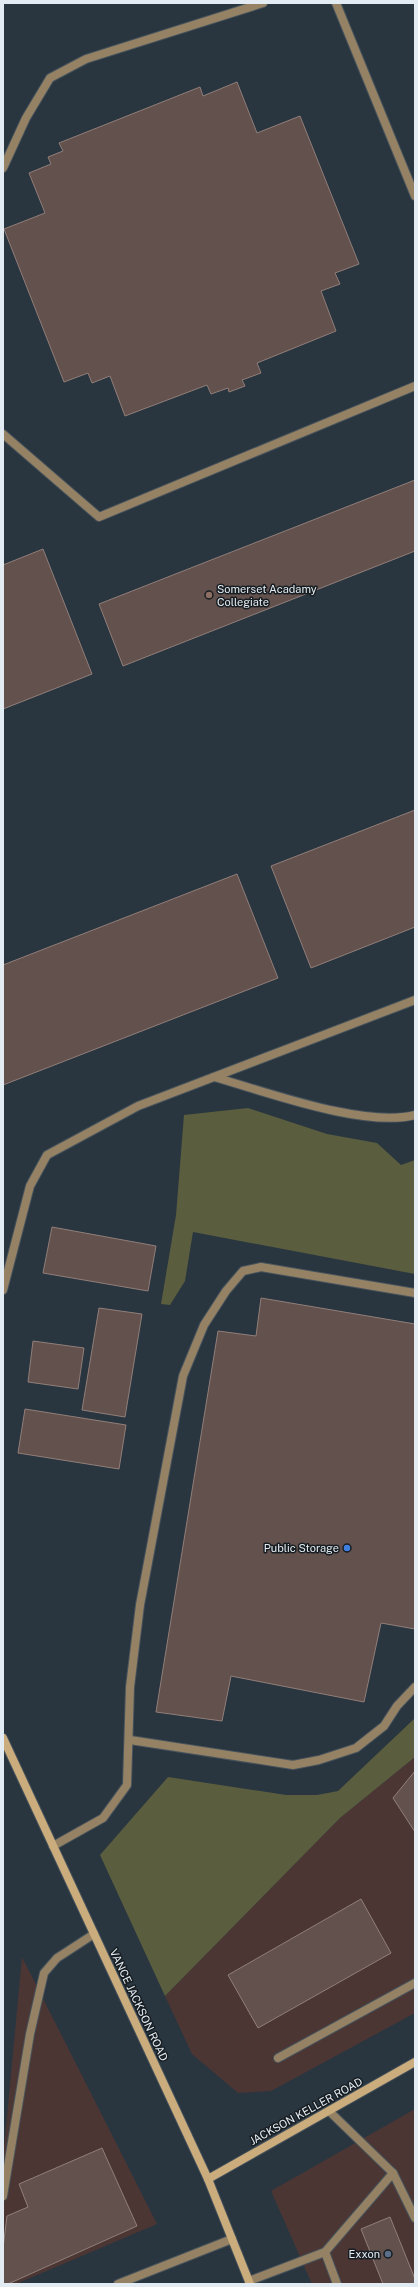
<svg xmlns="http://www.w3.org/2000/svg" width="418" height="2287" viewBox="0 0 418 2287" font-family="'Public Sans',sans-serif">
<style>
.commercial{fill:#4b3634}
.forest{fill:#5a5d3e}
.building{fill:#62514d;stroke:#917e79}
.lines{fill:none;stroke-linecap:round;stroke-linejoin:round}
.lane-casing{stroke:#47535c;stroke-width:10}
.secondary-casing{stroke:#47535c;stroke-width:10}
.lane{stroke:#958264;stroke-width:8}
.secondary{stroke:#cbad7d;stroke-width:8}
.education-dot{fill:#8d6e63;stroke:#171d21;stroke-width:1.5}
.shop-dot{fill:#3f7fe0;stroke:#171d21;stroke-width:1.5}
.service-dot{fill:#5c6f8a;stroke:#171d21;stroke-width:1.5}
.labels{text-anchor:middle;dominant-baseline:central;stroke-width:3;stroke-linejoin:round;paint-order:stroke}
.poi-label{font-size:11px;fill:#e3ecf2;stroke:#171d21;text-anchor:end}
.street-label{font-size:11px;fill:#e3ecf2;stroke:#171d21}
</style>
<rect width="100%" height="100%" fill="#293640"/>
<g class="commercial">
<polygon points="415,1757 415,2013 271,2091 238,2093 192,2054 165,1996 340,1818"/>
<polygon points="22,1957 157,2224 16,2284 3,2284 3,2159"/>
<polygon points="415,2109 415,2284 312,2284 271,2191"/>
</g>
<g class="forest">
<polygon points="248,1108 327,1134 377,1143 401,1165 415,1160 415,1274 193,1232 185,1281 170,1305 161,1304 176,1215 184,1115"/>
<polygon points="415,1718 415,1757 340,1818 165,1996 100,1855 168,1777 286,1795 317,1795 338,1791"/>
</g>
<g class="building">
<polygon points="237,82 257,133 300,116 359,264 335,273 340,284 321,291 336,331 257,363 261,373 242,380 245,386 229,392 228,388 211,394 207,385 125,416 110,376 92,383 88,373 64,382 4,229 45,213 29,173 51,164 48,157 63,151 59,143 200,87 203,96"/>
<polygon points="415,480 415,551 123,666 99,604"/>
<polygon points="43,549 92,674 3,709 3,565"/>
<polygon points="415,810 415,927 311,968 271,866"/>
<polygon points="237,874 278,978 3,1085 3,965"/>
<polygon points="52,1227 156,1246 148,1291 43,1273"/>
<polygon points="261,1298 415,1324 415,1629 381,1623 364,1702 231,1676 222,1721 156,1712 218,1331 256,1336"/>
<polygon points="99,1308 142,1314 125,1417 82,1410"/>
<polygon points="33,1341 84,1348 78,1389 28,1382"/>
<polygon points="25,1409 126,1425 119,1469 18,1453"/>
<polygon points="415,1771 415,1832 393,1798"/>
<polygon points="361,1899 391,1953 258,2028 228,1975"/>
<polygon points="102,2148 137,2226 8,2284 3,2284 3,2248 7,2216 28,2207 19,2184"/>
<polygon points="390,2217 415,2279 415,2284 383,2284 361,2229"/>
</g>
<g class="lines">
<g class="lane-casing">
<g id="lane">
<polyline points="336,3 415,196"/>
<polyline points="3,168 26,118 50,78 86,59 263,3"/>
<polyline points="3,434 99,517 415,386"/>
<path d="M214,1077c53,15 150,51 201,38"/>
<polyline points="3,1290 30,1186 47,1155 138,1106 415,1000"/>
<polyline points="130,1740 293,1765 319,1760 356,1748 384,1726 397,1706 415,1687"/>
<polyline points="53,1846 103,1818 127,1785 130,1687 140,1605 183,1376 204,1325 226,1291 243,1271 261,1267 415,1293"/>
<polyline points="278,2058 415,1983"/>
<polyline points="329,2111 393,2173 415,2218"/>
<polyline points="3,2196 30,2034 44,1973 57,1958 94,1934"/>
<polyline points="325,2252 337,2284"/>
<polyline points="249,2281 325,2252 393,2173"/>
<polyline points="118,2284 232,2239"/>
</g>
</g>
<g class="secondary-casing">
<g id="secondary">
<polyline points="3,1738 208,2179 250,2284"/>
<polyline points="208,2179 415,2062"/>
</g>
</g>
<use href="#lane" class="lane"/>
<use href="#secondary" class="secondary"/>
</g>
<circle class="education-dot" cx="209" cy="595" r="4"/>
<circle class="shop-dot" cx="347" cy="1548" r="4"/>
<circle class="service-dot" cx="388" cy="2254" r="4"/>
<g class="labels">
<g class="poi-label">
<text x="217" y="589" text-anchor="start">Somerset Acadamy<tspan x="217" dy="13">Collegiate</tspan></text>
<text x="339" y="1548">Public Storage</text>
<text x="380" y="2254">Exxon</text>
</g>
<g class="street-label">
<text transform="translate(139 2005) rotate(65)">VANCE JACKSON ROAD</text>
<text transform="translate(306 2111) rotate(-29)">JACKSON KELLER ROAD</text>
</g>
</g>
<rect width="418" height="2287" fill="none" stroke="#e3ecf2" stroke-width="8"/>
</svg>
